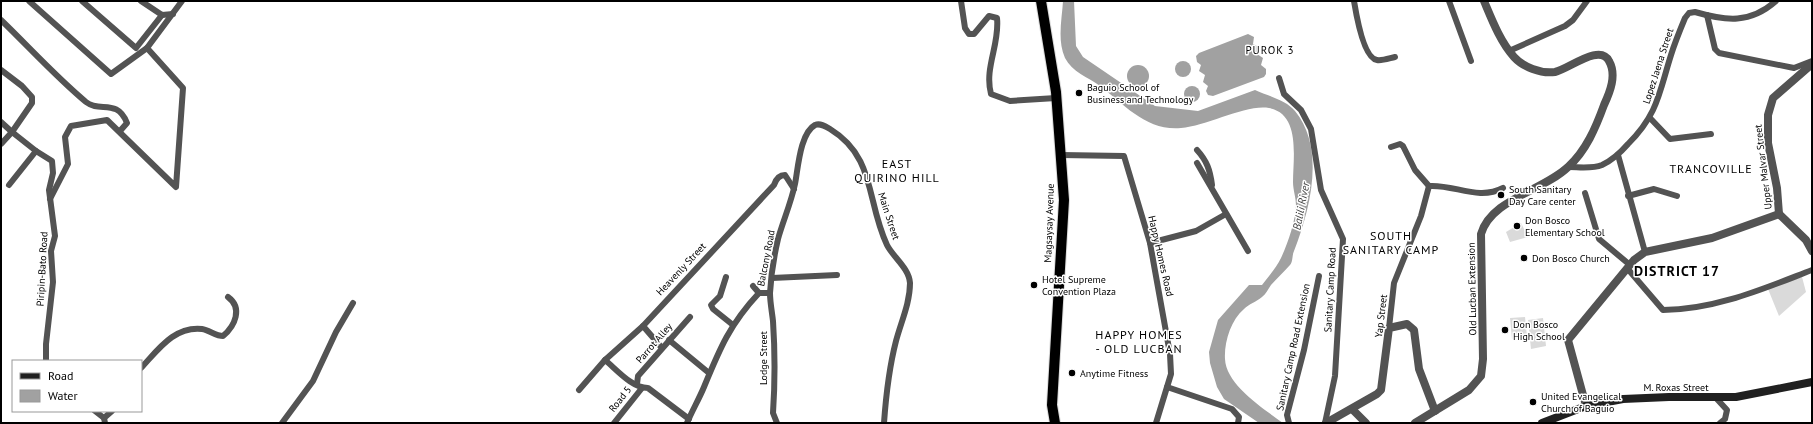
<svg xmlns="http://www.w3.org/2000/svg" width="1813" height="424" viewBox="0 0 1813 424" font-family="'PT Sans',sans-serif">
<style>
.green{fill:#dadada}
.water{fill:#a1a1a1}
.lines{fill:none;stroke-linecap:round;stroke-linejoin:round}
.trunk-casing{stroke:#dbdbdb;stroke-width:12}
.minor{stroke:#535353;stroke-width:6}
.tertiary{stroke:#535353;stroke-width:8}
.secondary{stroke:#202020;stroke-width:8}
.trunk{stroke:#000;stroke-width:10}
.poi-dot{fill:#000;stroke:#fff;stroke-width:1.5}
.labels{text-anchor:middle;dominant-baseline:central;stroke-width:3;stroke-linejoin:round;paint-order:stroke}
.street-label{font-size:10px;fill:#000;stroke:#fff}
.poi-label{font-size:10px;fill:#000;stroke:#fff;text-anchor:start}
.neighbourhood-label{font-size:11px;letter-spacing:1px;fill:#000;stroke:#fff}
.water-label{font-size:11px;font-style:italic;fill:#424242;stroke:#fff}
.quarter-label{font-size:12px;letter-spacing:1px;fill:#000;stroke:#fff}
.district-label{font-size:14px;font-weight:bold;letter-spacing:1px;fill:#000;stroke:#fff}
</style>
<rect width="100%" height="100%" fill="#fff"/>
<g class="green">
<polygon points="1521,223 1528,237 1510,242 1506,232"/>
<polygon points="1802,277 1806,292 1779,316 1768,289"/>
<polygon points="1525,317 1527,337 1512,339 1510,318"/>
<polygon points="1543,318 1546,346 1531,349 1528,320"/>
</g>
<g class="water">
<path d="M1063,1h11l2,45 7,11 72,49 43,5 57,-21c13,6 31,10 40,21 31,38 15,99 -1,140 -2,4 -1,11 -4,14 -6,7 -13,13 -19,20 -3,4 -5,9 -9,12 -6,5 -13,7 -18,12 -13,11 -20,33 -19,50 1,26 39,50 58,64h-24l-35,-24 -7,-12 -7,-24 -1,-11 9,-32 31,-35h13c7,-9 14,-17 19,-27 7,-15 14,-36 15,-52 0,-9 -3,-16 -3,-24 0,-24 8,-68 -24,-74 -23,-4 -62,18 -88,20 -35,3 -56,-23 -81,-42 -12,-9 -28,-14 -35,-28 -8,-18 -3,-39 -2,-57z"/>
<polygon points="1248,34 1254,37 1253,44 1259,47 1257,54 1263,58 1261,65 1266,69 1266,74 1264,77 1213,96 1208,95 1206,91 1208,86 1203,82 1205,75 1199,71 1201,65 1197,62 1196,56 1199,53"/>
<circle cx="1183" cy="69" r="8"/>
<circle cx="1138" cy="76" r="11"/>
<circle cx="1192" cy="94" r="8"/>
</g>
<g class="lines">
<g class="trunk-casing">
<polyline id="trunk" points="1041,1 1056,92 1064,200 1052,405 1055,423"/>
</g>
<g class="minor">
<polyline points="29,1 111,74 147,48"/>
<polyline points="82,1 136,48 162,15"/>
<polyline points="141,1 162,15 173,14"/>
<path d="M961,1l4,27 4,6h5l15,-18 8,2c3,26 -13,50 -6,76l19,7 46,-3"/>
<path d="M1354,1c2,12 9,57 23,59 5,1 13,-2 18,-3"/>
<polyline points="1449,1 1471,61"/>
<polyline points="1707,15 1715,49 1719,53 1794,68 1812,61"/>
<path d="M1,20c28,27 55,57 85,82 14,11 31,-4 41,21l-7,8"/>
<polyline points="1509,51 1565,26 1573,20 1587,1"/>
<polyline points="1,70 22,86 32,97 32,103 12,132 36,151 52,161 53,173 49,190 55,236 51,251 53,282 46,344 46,361"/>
<polyline points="1279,78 1284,94 1301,110 1311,129 1321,190 1343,239 1335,376 1325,423"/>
<polyline points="1650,118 1670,139 1711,134"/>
<polyline points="1,122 12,132 1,144"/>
<path d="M1391,147l9,-3 3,2 12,24 14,16c25,-2 49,15 74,2"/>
<path d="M1197,150c10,11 13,20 15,35"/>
<polyline points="1061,155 1124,156 1150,243 1170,354 1171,374 1156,423"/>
<polyline points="1618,155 1645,252"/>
<polyline points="1197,163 1248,251"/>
<path d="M1569,167c10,0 23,2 33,-2 11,-5 19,-13 26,-21 30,-30 31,-51 43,-89 4,-13 9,-25 14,-37l4,-5 6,-1c31,9 55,12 81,-11"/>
<polyline points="9,185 36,151"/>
<polyline points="1585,193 1599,239 1630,265"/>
<polyline points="1628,196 1654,189 1677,196"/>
<polyline points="50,199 68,164 65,137 71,126 107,120 176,187 183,88 147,48 182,1"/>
<polyline points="1150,243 1196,231 1226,214"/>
<path d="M1627,268l36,42c52,0 102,-22 149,-40"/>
<polyline points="726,277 720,296 711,305 713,309 733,325"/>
<polyline points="772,278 837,275"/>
<polyline points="753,286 759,293"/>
<polyline points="643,326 662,348"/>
<polyline points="1389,328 1394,283 1421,216 1429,186"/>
<polyline points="669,340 709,373"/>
<path d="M605,360c12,10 27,28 43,28l41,31"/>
<path d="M141,368c17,-18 33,-42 61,-39 7,1 14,7 21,7 12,-10 20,-28 5,-39"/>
<polyline points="637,384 638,376 690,317"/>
<polyline points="1167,387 1232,409 1239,417 1238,423"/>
<path d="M579,390l26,-30 38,-34 131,-141c2,-6 5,-10 11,-10l9,14"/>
<polyline points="1716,398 1727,410 1725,419 1720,423"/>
<polyline points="95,411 104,418 105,423"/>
<polyline points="104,418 112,411"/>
<polyline points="282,423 313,381 336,332 353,303"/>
<polyline points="614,423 642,388"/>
<path d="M687,423c5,-12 12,-24 17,-36 16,-39 26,-63 55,-94h11"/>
<path d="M777,423l-4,-10c2,-30 2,-62 0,-92 -1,-9 -3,-19 -3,-28 1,-18 4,-37 8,-54 5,-18 13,-36 17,-55 3,-15 5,-51 20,-59 5,-2 10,1 15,4 46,28 36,72 57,116 6,12 22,23 23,38 0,20 -9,39 -14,58 -7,27 -10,54 -12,82"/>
<polyline points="1289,423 1287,415 1304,350 1319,276"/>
</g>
<g class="tertiary">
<polyline points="1779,214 1777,188 1768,143 1768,115 1773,98 1812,64"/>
<polyline points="1779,214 1806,240 1812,251"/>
<polyline points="1586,406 1568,340 1634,260 1645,252 1712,238 1779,214"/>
<polyline points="1352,409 1366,423"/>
<polyline points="1326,423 1377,394 1381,390 1389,328 1407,324 1414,330 1419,369 1435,411"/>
<path d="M1415,423l54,-33 12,-14 2,-17 -2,-125c10,-35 62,-43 87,-67 18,-16 28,-40 36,-62 6,-13 13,-30 5,-44 -9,-18 -40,8 -54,11 -14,2 -32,-5 -41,-15 -14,-16 -22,-37 -30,-56"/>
</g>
<polyline class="secondary" points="1542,423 1586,406 1623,399 1669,397 1736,397 1812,382"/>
<use href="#trunk" class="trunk"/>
</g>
<g class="poi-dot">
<circle cx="1079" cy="93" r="4"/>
<circle cx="1501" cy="195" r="4"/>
<circle cx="1517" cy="226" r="4"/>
<circle cx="1524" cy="258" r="4"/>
<circle cx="1034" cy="285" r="4"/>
<circle cx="1505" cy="330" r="4"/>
<circle cx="1072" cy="373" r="4"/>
<circle cx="1533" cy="402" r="4"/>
</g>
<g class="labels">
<g class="street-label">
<text transform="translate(1658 66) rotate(-72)">Lopez Jaena Street</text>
<text transform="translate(1763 167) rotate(-97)">Upper Malvar Street</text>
<text transform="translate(889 216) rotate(72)">Main Street</text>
<text transform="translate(1049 223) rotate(-88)">Magsaysay Avenue</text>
<text transform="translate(1161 256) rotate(77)">Happy Homes Road</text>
<text transform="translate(766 258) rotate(-79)">Balcony Road</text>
<text transform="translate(42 269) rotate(-87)">Piripin-Bato Road</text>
<text transform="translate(681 269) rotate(-47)">Heavenly Street</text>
<text transform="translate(1472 289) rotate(-91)">Old Lucban Extension</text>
<text transform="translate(1330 290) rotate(-87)">Sanitary Camp Road</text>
<text transform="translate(1381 316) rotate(-83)">Yap Street</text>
<text transform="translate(654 343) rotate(-49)">Parrot Alley</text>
<text transform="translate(1293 347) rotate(-78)">Sanitary Camp Road Extension</text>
<text transform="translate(763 358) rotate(-90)">Lodge Street</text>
<text x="1676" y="387">M. Roxas Street</text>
<text transform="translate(620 399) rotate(-52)">Road 5</text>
</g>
<g class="poi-label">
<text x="1087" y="87">Baguio School of<tspan x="1087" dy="12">Business and Technology</tspan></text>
<text x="1509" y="189">South Sanitary<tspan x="1509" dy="12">Day Care center</tspan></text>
<text x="1525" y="220">Don Bosco<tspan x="1525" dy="12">Elementary School</tspan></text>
<text x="1532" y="258">Don Bosco Church</text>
<text x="1042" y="279">Hotel Supreme<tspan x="1042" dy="12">Convention Plaza</tspan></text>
<text x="1513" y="324">Don Bosco<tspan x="1513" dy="12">High School</tspan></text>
<text x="1080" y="373">Anytime Fitness</text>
<text x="1541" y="396">United Evangelical<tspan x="1541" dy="12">Church of Baguio</tspan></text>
</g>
<g class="neighbourhood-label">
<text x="1270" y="50">PUROK 3</text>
</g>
<g class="water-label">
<text transform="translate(1301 206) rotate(-79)">Balili River</text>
</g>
<g class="quarter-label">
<text x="897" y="163">EAST<tspan x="897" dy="14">QUIRINO HILL</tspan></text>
<text x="1711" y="168">TRANCOVILLE</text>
<text x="1391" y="235">SOUTH<tspan x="1391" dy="14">SANITARY CAMP</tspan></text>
<text x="1139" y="334">HAPPY HOMES<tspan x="1139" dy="14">- OLD LUCBAN</tspan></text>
</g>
<g class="district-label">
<text x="1677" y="271">DISTRICT 17</text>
</g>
</g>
<rect width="1813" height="424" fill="none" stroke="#000000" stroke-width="4"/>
<rect x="12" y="360" width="130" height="52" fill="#ffffff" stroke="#999999"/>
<rect x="20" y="373" width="20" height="6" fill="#202020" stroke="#999999"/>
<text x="48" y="380" font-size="12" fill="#000000">Road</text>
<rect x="20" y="390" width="20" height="12" fill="#a1a1a1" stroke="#999999"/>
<text x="48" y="400" font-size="12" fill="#000000">Water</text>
</svg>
